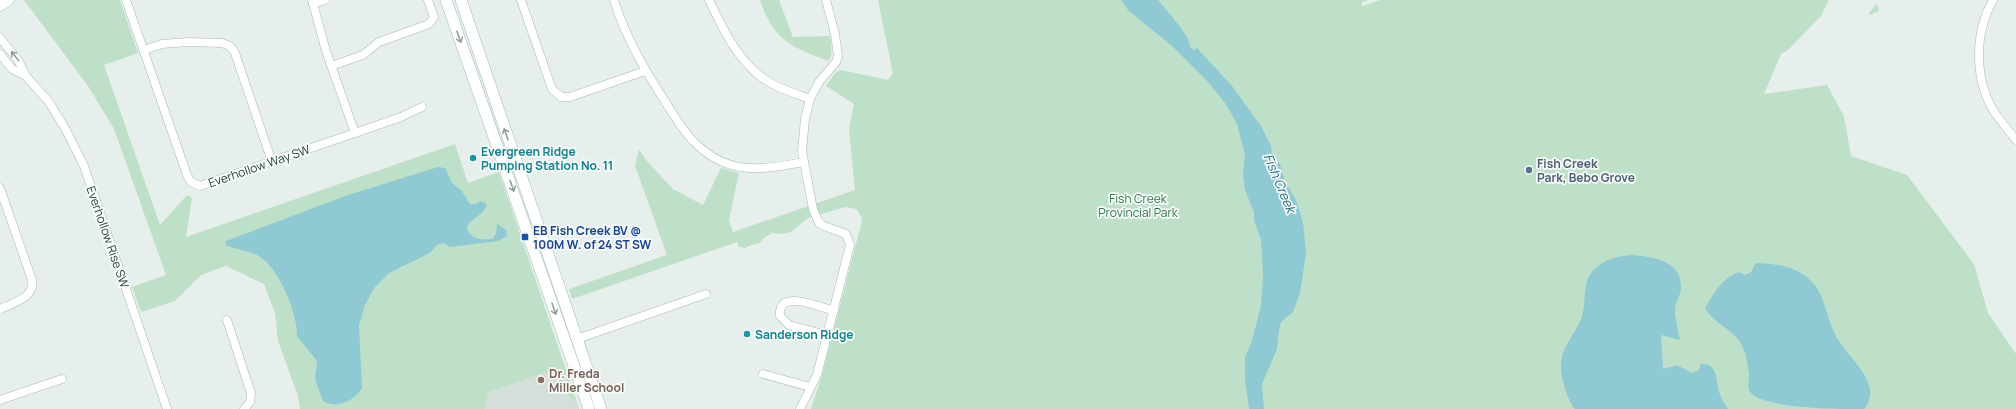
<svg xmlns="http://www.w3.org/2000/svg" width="2016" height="409" viewBox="0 0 2016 409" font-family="Manrope,sans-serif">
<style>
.built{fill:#d4dfda}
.green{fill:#bfe0c8}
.water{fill:#8ec9d4}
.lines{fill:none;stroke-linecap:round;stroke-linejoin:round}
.minor-casing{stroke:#a8b8b2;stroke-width:9}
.tertiary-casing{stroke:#a8b8b2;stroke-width:11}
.secondary-casing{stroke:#a4bbb3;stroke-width:12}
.minor{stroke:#fff;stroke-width:8}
.tertiary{stroke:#fff;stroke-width:10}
.secondary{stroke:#fff;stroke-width:11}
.oneway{stroke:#92a09c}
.culture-dot{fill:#0f9aa8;stroke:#f7fbf9;stroke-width:1.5}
.service-dot{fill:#5c6f8a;stroke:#f7fbf9;stroke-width:1.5}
.transit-dot{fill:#1a4fb4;stroke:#f7fbf9;stroke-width:1.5}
.education-dot{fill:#8d6e63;stroke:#f7fbf9;stroke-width:1.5}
.labels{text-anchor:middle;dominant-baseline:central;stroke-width:3.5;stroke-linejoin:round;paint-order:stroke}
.culture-label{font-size:12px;font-weight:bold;fill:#0d838f;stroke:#f7fbf9;text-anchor:start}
.service-label{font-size:12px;font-weight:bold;fill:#4e5e75;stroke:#f7fbf9;text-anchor:start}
.street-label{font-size:12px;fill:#24423a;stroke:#f7fbf9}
.park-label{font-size:12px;fill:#2d7a4b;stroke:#f7fbf9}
.transit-label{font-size:12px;font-weight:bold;fill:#164399;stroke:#f7fbf9;text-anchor:start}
.education-label{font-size:12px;font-weight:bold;fill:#785e54;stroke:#f7fbf9;text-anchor:start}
.water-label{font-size:13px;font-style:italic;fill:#1c6f80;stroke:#f7fbf9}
</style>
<rect width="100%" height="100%" fill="#e6efeb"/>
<polygon class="built" points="555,369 563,390 578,405 579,409 484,409 489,392"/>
<g class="green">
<polygon points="24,0 120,0 138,53 104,65 160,225 187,195 192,198 186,237 455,144 468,183 499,172 578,405 563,390 555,369 489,392 484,409 300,409 298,396 278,341 275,313 264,284 226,266 201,275 175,301 141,312 132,287 166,275 114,129 88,86"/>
<path d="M760,0h19l14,37 37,-1c1,9 4,19 -2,25 -38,-15 -54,-20 -68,-61z"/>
<polygon points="878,0 1369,0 1362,2 1362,6 1380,0 1829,0 1821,16 1788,50 1781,54 1764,94 1827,85 1844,116 1851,156 1907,175 1974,264 1988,313 2016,354 2016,409 811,409 822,375 862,221 861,216 856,209 845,207 808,218 791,232 782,234 772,233 764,238 760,243 751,245 745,248 739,247 737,242 572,299 569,289 667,255 635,166 639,149 646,160 673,189 703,205 721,168 739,173 729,220 733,232 855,190 849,129 854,104 826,86 835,73 841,70 888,80 893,74"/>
<polygon points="1877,3 1879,11 1870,15 1869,13"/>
</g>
<g class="water">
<path d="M1121,0h37c8,10 32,35 32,47l4,3 3,-2 35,38 29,40 10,20 1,7 8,11 5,17 10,17 8,24 3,31 -6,40 -7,19 -12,10 -2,8 -2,19 -15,35 2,25h-15l-4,-29v-23l7,-16 9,-36 2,-29 -2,-36 -7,-20v-8l-9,-22 -2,-14 2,-21 -8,-31 -12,-21 -16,-20 -37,-37 -44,-36z"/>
<path d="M438,167l7,1 7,15 10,8 8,13h6l5,-3 6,3c-2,10 -15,14 -20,22 1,14 15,14 26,13l3,-5 1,-10h1l8,6 1,6 -9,5 -48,6 -7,-4 -6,2 -7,8 -41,20 -14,14 -10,18 -6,20 3,63c-8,13 -25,21 -39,13l-8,-22 2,-18 -20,-25c1,-22 -19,-71 -40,-81 -9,-4 -21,-6 -30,-9l-2,-2 1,-3 119,-45z"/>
<path d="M1633,255c21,2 49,6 48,33 0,7 -6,14 -6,21 0,10 3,21 5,31l-19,-5 2,34 14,-4 15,8 7,-3 2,-6c17,-1 15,16 18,28 2,6 6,12 9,17h-153l-2,-2c-9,-17 -17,-40 -8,-59 5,-10 12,-19 16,-29 4,-11 3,-22 5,-33 4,-23 28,-30 47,-31z"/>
<path d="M1756,263c19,1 36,2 52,15 17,14 17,35 26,54 8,19 29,34 34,51 4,9 2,19 -4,26 -25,0 -101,0 -114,-17 -3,-6 -1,-12 -1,-18 -1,-9 -3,-22 -8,-30 -8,-15 -26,-19 -36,-36 9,-15 17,-30 34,-36l6,3 6,-3z"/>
</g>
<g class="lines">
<g class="minor-casing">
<g id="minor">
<polyline points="126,0 187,175 191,182 200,186 355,133 326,51 312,0"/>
<polyline points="521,0 552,89 561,97 570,97 645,71"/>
<path d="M614,0c12,39 32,72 54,106 8,13 16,26 27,37 9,9 23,18 36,22 24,7 49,1 73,-3"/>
<path d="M709,0c13,27 27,57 51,76 14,11 34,17 50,23"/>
<path d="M1993,0c-19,34 -19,80 2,113 7,10 14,18 21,27"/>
<polyline points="313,4 325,0"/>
<polyline points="0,38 18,60 26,76 49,102 66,130 84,166 167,409"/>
<polyline points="144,50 162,44 188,42 222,43 230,46 235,53 272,162"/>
<polyline points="0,54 12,69 26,76"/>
<polyline points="331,66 363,55 379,42 429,24 434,17 428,0"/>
<polyline points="355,133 401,117 422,107"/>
<path d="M0,188l32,92c3,18 -19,23 -32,29"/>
<polyline points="227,320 251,393 250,402 244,409"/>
<path d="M827,335l-38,-10 -9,-9c-3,-28 40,-9 54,-5"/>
<polyline points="577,339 706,294"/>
<polyline points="763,374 810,387"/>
<polyline points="0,400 62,379"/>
<polyline points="800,409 817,375 850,245 846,234 824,226 819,223 813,209 802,151 805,119 810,99 819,82 836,62 838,56 835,34 826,0"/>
</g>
</g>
<g class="tertiary-casing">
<polyline id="tertiary" points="0,6 9,0"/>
</g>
<g class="secondary-casing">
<g id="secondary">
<polyline points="446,0 589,409"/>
<polyline points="461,0 601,409"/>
</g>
</g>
<use href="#minor" class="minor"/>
<use href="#tertiary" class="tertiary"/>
<use href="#secondary" class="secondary"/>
</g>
<defs><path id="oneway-shaft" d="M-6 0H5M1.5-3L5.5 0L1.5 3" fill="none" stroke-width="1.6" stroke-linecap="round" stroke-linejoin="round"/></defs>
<g class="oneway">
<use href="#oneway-shaft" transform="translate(459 37) rotate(70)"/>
<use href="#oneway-shaft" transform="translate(15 56) rotate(-128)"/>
<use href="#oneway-shaft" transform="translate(506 134) rotate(-109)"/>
<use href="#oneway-shaft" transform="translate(512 186) rotate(71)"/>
<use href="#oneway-shaft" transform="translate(554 309) rotate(71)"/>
</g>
<g class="culture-dot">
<circle cx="473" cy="158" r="4"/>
<circle cx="747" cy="334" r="4"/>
</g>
<circle class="service-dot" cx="1529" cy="170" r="4"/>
<rect class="transit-dot" x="521" y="233" width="8" height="8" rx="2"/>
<circle class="education-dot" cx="541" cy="380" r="4"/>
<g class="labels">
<g class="culture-label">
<text x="481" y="151">Evergreen Ridge<tspan x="481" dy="14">Pumping Station No. 11</tspan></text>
<text x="755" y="334">Sanderson Ridge</text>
</g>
<g class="service-label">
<text x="1537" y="163">Fish Creek<tspan x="1537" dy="14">Park, Bebo Grove</tspan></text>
</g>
<g class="street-label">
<text transform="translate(259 166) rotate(-19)">Everhollow Way SW</text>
<text transform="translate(108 237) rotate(71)">Everhollow Rise SW</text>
</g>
<g class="park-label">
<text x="1138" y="198">Fish Creek<tspan x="1138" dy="14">Provincial Park</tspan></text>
</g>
<g class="transit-label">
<text x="533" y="230">EB Fish Creek BV @<tspan x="533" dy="14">100M W. of 24 ST SW</tspan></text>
</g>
<g class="education-label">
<text x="549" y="373">Dr. Freda<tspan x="549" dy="14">Miller School</tspan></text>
</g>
<g class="water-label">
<text transform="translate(1280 183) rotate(67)">Fish Creek</text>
</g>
</g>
</svg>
